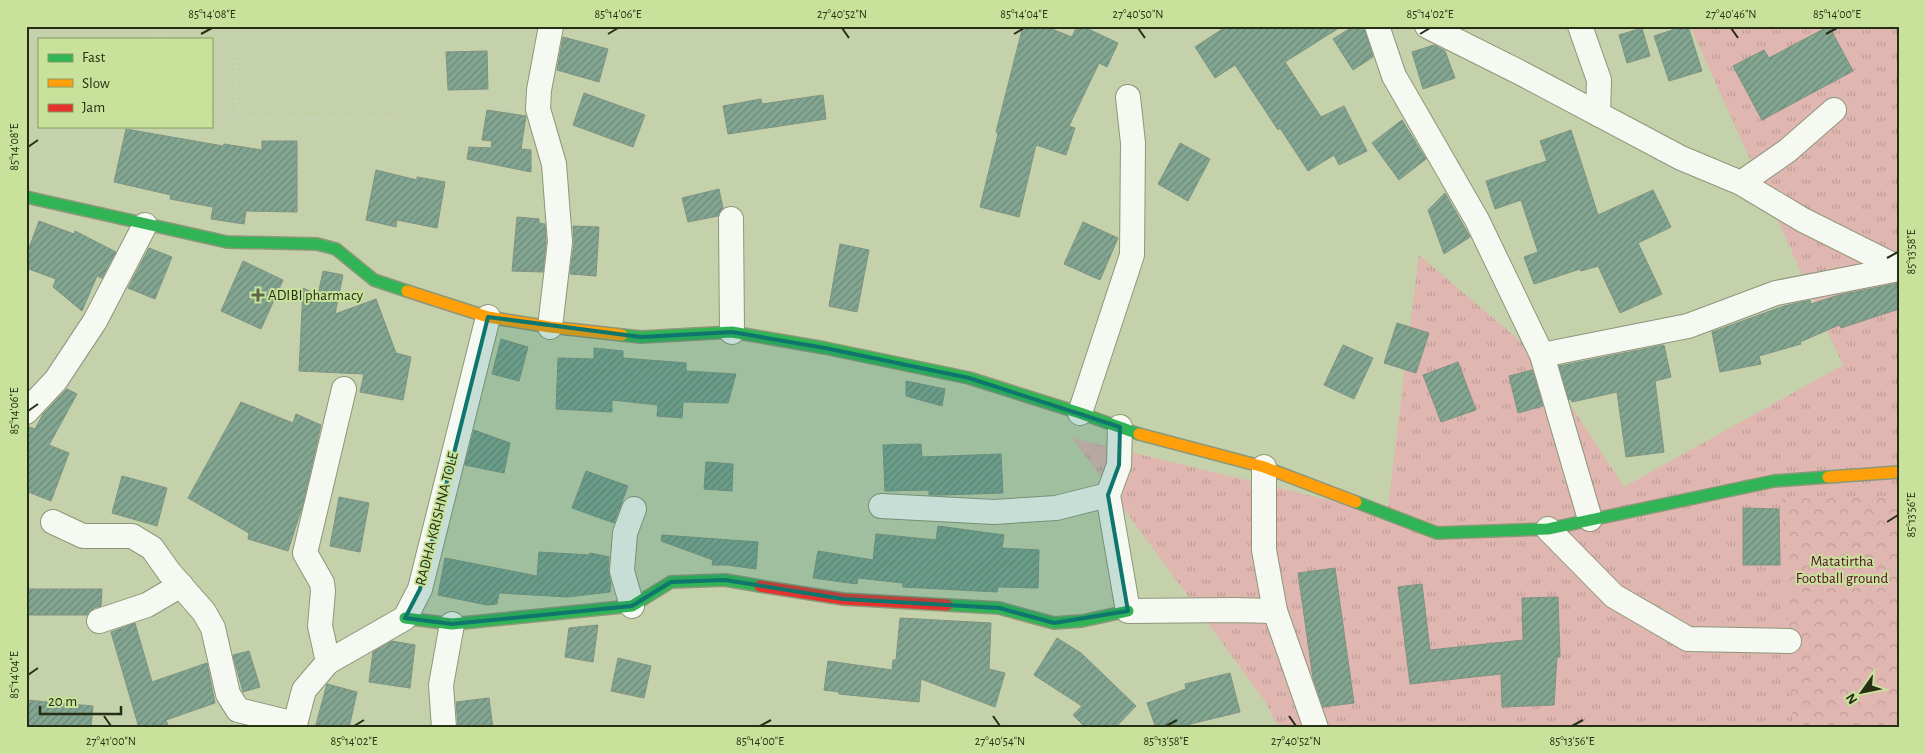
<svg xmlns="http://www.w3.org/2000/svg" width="1925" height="754" viewBox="0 0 1925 754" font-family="'Alegreya Sans',sans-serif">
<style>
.grass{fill:url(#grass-tufts)}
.forest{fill:url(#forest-crowns)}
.building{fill:url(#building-hatch);stroke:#7f9381}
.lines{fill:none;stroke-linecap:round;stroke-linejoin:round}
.street-casing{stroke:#8d9779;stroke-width:26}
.fast-casing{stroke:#8d9779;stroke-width:14}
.slow-casing{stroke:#8d9779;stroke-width:14}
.jam-casing{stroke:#8d9779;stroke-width:14}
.path{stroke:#d0d4c7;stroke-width:3;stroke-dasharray:1 4;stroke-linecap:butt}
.street{stroke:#f6f8f2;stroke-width:24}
.fast{stroke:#30b455;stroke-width:11}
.slow{stroke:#ff9f0a;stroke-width:11}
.jam{stroke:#e5322d;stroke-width:11}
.marked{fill:#0f766e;fill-opacity:0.2;stroke:#0f766e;stroke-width:4;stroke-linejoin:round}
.ticks{fill:none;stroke:#262f13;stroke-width:2}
.poi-dot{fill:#5d6848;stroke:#c8e19b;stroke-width:2}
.labels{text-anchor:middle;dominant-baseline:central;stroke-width:4;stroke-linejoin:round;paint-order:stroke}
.poi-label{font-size:15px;fill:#262f13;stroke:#c8e19b;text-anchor:start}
.street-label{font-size:15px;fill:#262f13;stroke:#c8e19b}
.park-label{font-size:15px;fill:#550b27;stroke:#c8e19b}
.neatline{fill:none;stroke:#262f13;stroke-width:2}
.ticks-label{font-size:12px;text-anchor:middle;fill:#262f13}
</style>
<defs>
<pattern id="grass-tufts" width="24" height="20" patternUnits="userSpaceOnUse" patternTransform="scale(1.25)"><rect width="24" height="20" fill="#dfb6b0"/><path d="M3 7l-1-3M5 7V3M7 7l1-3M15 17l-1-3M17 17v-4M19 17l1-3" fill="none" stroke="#bf9d96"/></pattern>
<pattern id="forest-crowns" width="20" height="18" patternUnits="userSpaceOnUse" patternTransform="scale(1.25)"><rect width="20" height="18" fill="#dfb6b0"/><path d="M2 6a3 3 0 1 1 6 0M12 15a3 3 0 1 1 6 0" fill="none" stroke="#bf9d96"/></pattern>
<pattern id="building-hatch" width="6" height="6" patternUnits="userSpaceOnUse" patternTransform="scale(1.25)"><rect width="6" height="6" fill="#83a692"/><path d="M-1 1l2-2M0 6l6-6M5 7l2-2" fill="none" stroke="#6b8876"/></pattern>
</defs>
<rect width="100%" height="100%" fill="#c4d1ab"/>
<polygon class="grass" points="1690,26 1899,26 1899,728 1279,728 1265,701 1072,438 1387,514 1419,255 1539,357 1624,487 1843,365"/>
<polygon class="forest" points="1899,496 1899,728 1793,728 1782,499"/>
<g class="building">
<polygon points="1023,26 1044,26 1072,37 1077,26 1082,26 1118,43 1107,67 1099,63 1069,126 1075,128 1066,155 1036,145 1019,217 980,207 998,134 996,132"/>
<polygon points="1227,26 1342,26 1285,62 1321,117 1344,106 1367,151 1339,165 1334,155 1308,171 1280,128 1278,130 1235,65 1215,78 1195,47"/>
<polygon points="1354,26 1362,26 1364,28 1373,57 1353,70 1333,39"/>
<polygon points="1684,26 1688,26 1702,71 1669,81 1654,36"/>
<polygon points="1829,26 1853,71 1762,120 1733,66 1764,50 1769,58"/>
<polygon points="1642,28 1650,56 1627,63 1619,35"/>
<polygon points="563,37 608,49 599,82 557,70"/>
<polygon points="1434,45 1445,51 1455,78 1423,89 1412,52"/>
<polygon points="487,51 488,89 448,90 446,52"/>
<polygon points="584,93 645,115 633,147 573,125"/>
<polygon points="823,95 826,119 728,134 723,106 761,99 762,104"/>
<polygon points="487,110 526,116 521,149 531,150 531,172 467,159 469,147 491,148 492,141 482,140"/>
<polygon points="1402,120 1426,159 1399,180 1372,143"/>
<polygon points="126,129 223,146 224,144 262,150 262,141 297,141 297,212 246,211 244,224 211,219 213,207 170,199 171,195 114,182"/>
<polygon points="1571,130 1598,215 1653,190 1671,227 1638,243 1662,294 1620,313 1598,266 1581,271 1580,269 1534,284 1524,257 1538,252 1521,200 1495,209 1486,181 1547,161 1540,141"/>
<polygon points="1180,143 1210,159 1188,201 1158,184"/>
<polygon points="376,170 417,180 417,177 445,182 437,228 397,220 396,227 366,220"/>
<polygon points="719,189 723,208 718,216 688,222 682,198"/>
<polygon points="1445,193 1470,237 1444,254 1428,210"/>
<polygon points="517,217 539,219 539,223 545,224 546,242 543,272 512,271"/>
<polygon points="39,221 74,234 75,231 116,252 102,278 97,276 82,311 53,287 56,279 26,268 26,256"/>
<polygon points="1083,222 1118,238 1100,280 1064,264"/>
<polygon points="573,226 599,227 596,276 570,274 574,243"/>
<polygon points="840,244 869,250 857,312 829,306"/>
<polygon points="149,248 172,257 155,299 128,288"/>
<polygon points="243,261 283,280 261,329 221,311"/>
<polygon points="323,271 343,275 335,314 376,299 396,353 411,357 403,400 360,392 364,374 299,371 303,288 318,295"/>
<polygon points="1899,283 1899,309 1841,328 1839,325 1800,342 1801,344 1759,356 1761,364 1720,372 1712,332 1784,306 1810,300 1811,304 1839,295"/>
<polygon points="1397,323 1429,333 1416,373 1384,363"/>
<polygon points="501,339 528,347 519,381 492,374"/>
<polygon points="1343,345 1373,358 1354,399 1324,385"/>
<polygon points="1664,345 1671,377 1655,381 1664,452 1626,457 1617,392 1572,402 1571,399 1569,400 1559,366"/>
<polygon points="594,348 623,351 623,358 686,363 686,371 736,374 728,403 683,402 682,418 657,416 658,405 612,400 612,412 556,409 558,358 594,359"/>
<polygon points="1458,362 1476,410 1441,422 1423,375"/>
<polygon points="1532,370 1543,406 1518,413 1509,376"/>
<polygon points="906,381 945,389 942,406 906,396"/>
<polygon points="67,389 77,394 49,445 69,453 51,501 26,491 26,426 35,429 43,414"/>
<polygon points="241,402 293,423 296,414 321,425 303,504 288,551 248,539 249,533 188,498"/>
<polygon points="474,430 510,443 504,473 465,465"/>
<polygon points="921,444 922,457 1001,454 1003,493 942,495 929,495 929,490 885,491 883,445"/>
<polygon points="706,462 733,464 732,491 704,489"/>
<polygon points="586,471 628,486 614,523 572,508"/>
<polygon points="122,476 167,488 157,526 112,513"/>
<polygon points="339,497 369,503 360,552 330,546"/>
<polygon points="1743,508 1779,509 1780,565 1743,565"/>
<polygon points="938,526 1004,535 1002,548 1039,550 1038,588 998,587 997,592 903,587 903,583 858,578 857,584 813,578 818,551 873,560 876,534 936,540"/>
<polygon points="662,535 758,542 756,569 727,565 712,565 713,560 661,541"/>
<polygon points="539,552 589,555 590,553 609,557 608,570 611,584 610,592 567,597 499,593 497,604 487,605 438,595 445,558 537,576"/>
<polygon points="1335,568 1354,703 1323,707 1313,678 1298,573"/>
<polygon points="1422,584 1430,650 1523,640 1522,598 1558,597 1560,657 1557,657 1554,705 1502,707 1501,674 1410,684 1398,587"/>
<polygon points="26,589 102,589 101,606 94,608 87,615 26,615"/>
<polygon points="900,618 991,623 989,669 1005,673 995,707 921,679 919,702 839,694 839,692 824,690 828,661 892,670 893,660 896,660"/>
<polygon points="135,623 152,682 207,663 215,703 166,720 169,728 139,728 111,632"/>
<polygon points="598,625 593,662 565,657 569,628"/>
<polygon points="1057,638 1081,653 1136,706 1115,728 1086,728 1073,715 1082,706 1034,675"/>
<polygon points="392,641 415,645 410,688 369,682 373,652"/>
<polygon points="249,651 260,687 243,692 233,655"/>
<polygon points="618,658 651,666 644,698 611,691"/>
<polygon points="1230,673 1240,712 1174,728 1156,728 1147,703 1186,689 1185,684"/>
<polygon points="327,684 357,692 349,728 315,728"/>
<polygon points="489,698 493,728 458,728 456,702"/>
<polygon points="26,700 93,706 91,728 26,728"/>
</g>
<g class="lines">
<g class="street-casing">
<g id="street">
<polyline points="1377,26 1394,76 1477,220 1542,355 1590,519"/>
<polyline points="1427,26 1521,73 1681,158 1741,183 1803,220 1899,268"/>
<polyline points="1580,26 1599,80 1598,114"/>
<polyline points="1741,183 1787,151 1834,110"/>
<polyline points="731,219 732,332"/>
<polyline points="550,327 560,242 554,164 538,109 539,90 551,26"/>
<polyline points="1542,355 1688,326 1776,293 1899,269"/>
<polyline points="26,412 56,380 95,321 145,225"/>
<polyline points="1080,413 1132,255 1133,143 1128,97"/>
<polyline points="1120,427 1119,465 1108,495 1128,611 1235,610 1275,611"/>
<polyline points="1264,467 1264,550 1275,611 1316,728"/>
<polyline points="881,506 994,512 1056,508 1108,495"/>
<polyline points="53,522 83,536 132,536 152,548 169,572 204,612 213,628 228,694 238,710 295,724"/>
<polyline points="1548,529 1614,596 1688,639 1789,641"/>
<polyline points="632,606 622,571 625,533 634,509"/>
<polyline points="99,621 147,605 181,585"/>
<polyline points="328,662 320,626 323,591 322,583 305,553 344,389"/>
<polyline points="294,728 304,690 328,662 405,618 420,589 488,317"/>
<polyline points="444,728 441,685 452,624"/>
</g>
</g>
<g class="fast-casing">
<g id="fast">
<polyline points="26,197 227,242 317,244 336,249 374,280 407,291"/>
<polyline points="622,335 641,337 732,332 825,348 969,378 1080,413 1139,434"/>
<polyline points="1356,502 1437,533 1548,529 1774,481 1828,477"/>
<polyline points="947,605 999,608 1054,623 1082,621 1128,611"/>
<polyline points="405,618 452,624 632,606 671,582 725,580 760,586"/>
</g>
</g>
<g class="slow-casing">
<g id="slow">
<polyline points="407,291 488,317 550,327 622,335"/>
<polyline points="1139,434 1264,467 1356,502"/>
<polyline points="1828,477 1899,472"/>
</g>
</g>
<g class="jam-casing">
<polyline id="jam" points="760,586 843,599 947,605"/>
</g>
<g class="path">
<polyline points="159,39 162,26"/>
<polyline points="238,46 235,83 239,119"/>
<polyline points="211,109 239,119 413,118 463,99 512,106"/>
</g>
<use href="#street" class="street"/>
<use href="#fast" class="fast"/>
<use href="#slow" class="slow"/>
<use href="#jam" class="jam"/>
</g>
<path class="marked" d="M488,317l153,20 91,-5 93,16 144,30 151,49 -1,38 -11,30 20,116 -74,12 -55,-15 -156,-9 -118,-19 -54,2 -39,24 -180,18 -47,-6 15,-29z"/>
<path class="ticks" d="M842,28l7,10M1138,28l7,10M1731,28l7,10M201,34l11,-6M608,34l10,-6M1014,34l10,-6M1420,34l10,-6M1826,34l11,-6M28,147l10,-7M1887,258l11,-6M28,411l10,-7M1887,522l11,-7M28,675l10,-7M104,716l7,10M993,716l7,10M1289,716l7,10M354,726l10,-6M760,726l11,-6M1166,726l11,-6M1572,726l11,-6"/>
<path class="poi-dot" d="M255.5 287.5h5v5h5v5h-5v5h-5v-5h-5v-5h5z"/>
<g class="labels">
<g class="poi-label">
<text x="268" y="295">ADIBI pharmacy</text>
</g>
<g class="street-label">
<text transform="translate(437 519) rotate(-76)">RADHA KRISHNA TOLE</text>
</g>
<g class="park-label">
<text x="1842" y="561">Matatirtha<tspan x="1842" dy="17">Football ground</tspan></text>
</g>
</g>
<rect width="1925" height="754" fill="none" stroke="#c8e19b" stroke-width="55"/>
<rect x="38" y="38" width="175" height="90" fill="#c8e19b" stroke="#879a65"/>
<rect x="48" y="54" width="25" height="8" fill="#30b455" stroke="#879a65"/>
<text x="82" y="62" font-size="15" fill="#262f13">Fast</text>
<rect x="48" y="79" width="25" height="8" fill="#ff9f0a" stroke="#879a65"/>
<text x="82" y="88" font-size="15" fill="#262f13">Slow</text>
<rect x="48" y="104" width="25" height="8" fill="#e5322d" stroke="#879a65"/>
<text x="82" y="112" font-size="15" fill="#262f13">Jam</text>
<g transform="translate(1862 692) rotate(237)" stroke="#c8e19b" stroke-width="4" paint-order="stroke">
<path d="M0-4L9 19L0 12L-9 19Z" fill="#262f13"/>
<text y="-8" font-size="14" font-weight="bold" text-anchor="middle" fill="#262f13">N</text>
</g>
<path d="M40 706v8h81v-8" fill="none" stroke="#262f13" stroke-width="2.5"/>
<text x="48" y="706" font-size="15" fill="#262f13" stroke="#c8e19b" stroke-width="4" paint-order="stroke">20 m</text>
<rect x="28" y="28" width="1870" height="698" class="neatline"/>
<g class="ticks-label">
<text x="212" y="18">85°14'08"E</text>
<text x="618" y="18">85°14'06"E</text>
<text x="842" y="18">27°40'52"N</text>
<text x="1024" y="18">85°14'04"E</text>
<text x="1138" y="18">27°40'50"N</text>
<text x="1430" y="18">85°14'02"E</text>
<text x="1731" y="18">27°40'46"N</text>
<text x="1837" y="18">85°14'00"E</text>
<text transform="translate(14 147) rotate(-90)" y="4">85°14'08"E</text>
<text transform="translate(1911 252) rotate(-90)" y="4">85°13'58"E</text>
<text transform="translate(14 411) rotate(-90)" y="4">85°14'06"E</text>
<text transform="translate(1911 515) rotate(-90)" y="4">85°13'56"E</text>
<text transform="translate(14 675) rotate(-90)" y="4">85°14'04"E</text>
<text x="111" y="745">27°41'00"N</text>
<text x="354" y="745">85°14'02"E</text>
<text x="760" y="745">85°14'00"E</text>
<text x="1000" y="745">27°40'54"N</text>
<text x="1166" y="745">85°13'58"E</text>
<text x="1296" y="745">27°40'52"N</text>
<text x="1572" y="745">85°13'56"E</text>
</g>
</svg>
